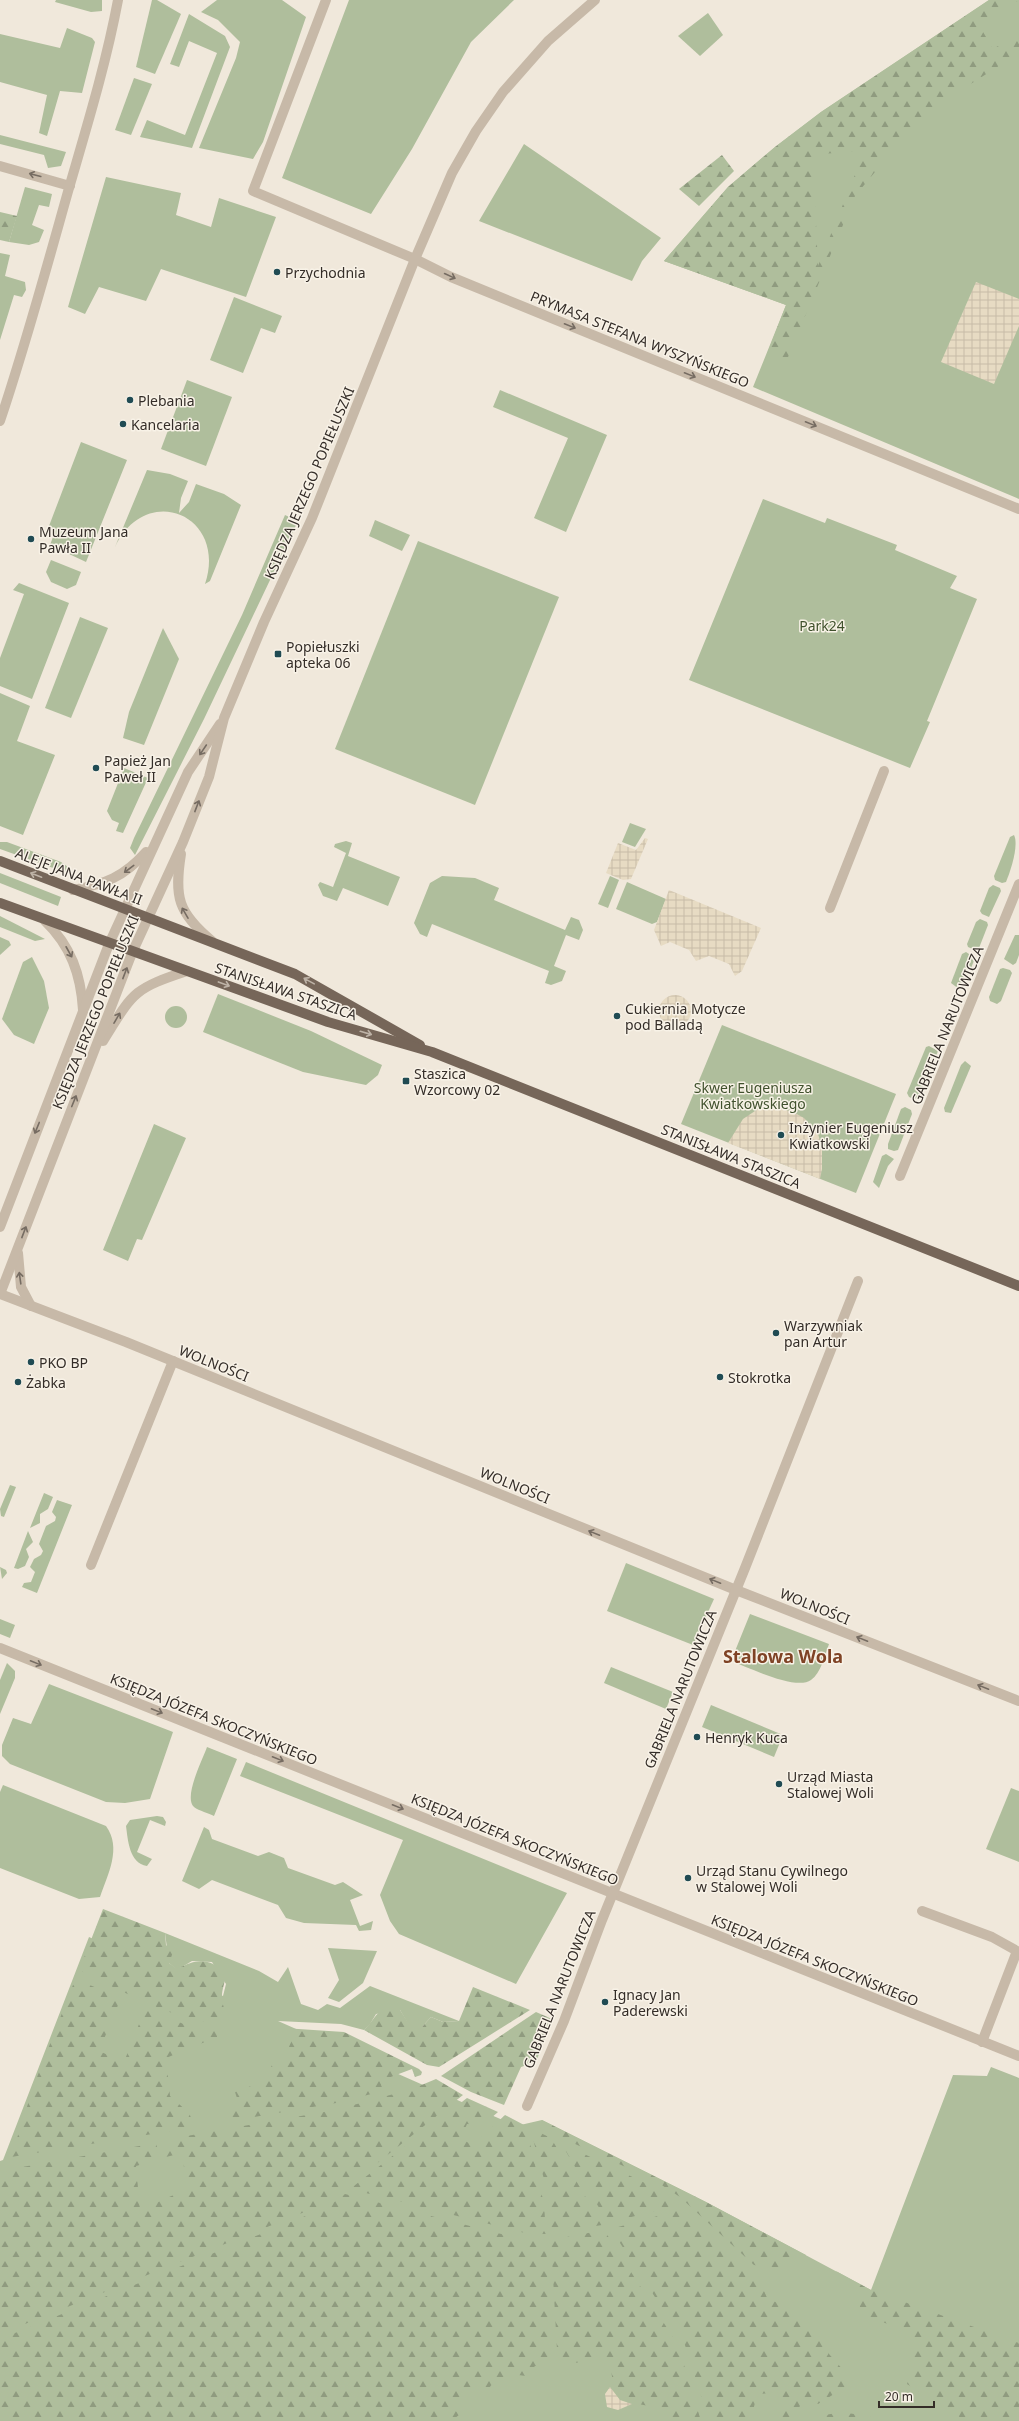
<svg xmlns="http://www.w3.org/2000/svg" width="1019" height="2421" viewBox="0 0 1019 2421" font-family="'Noto Sans',sans-serif">
<style>
.green{fill:#afbe9c}
.forest{fill:url(#forest-firs);fill-rule:evenodd}
.plaza{fill:url(#plaza-grid)}
.lines{fill:none;stroke-linecap:round;stroke-linejoin:round}
.minor{stroke:#c7b9a8;stroke-width:10}
.major{stroke:#766659;stroke-width:10}
.oneway{stroke:#766c62}
.oneway2{stroke:#beb3a7}
.poi-dot{fill:#204b53;stroke:#f8f2e7;stroke-width:1.5}
.labels{text-anchor:middle;dominant-baseline:central;stroke-width:3;stroke-linejoin:round;paint-order:stroke}
.poi-label{font-size:14px;fill:#342d28;stroke:#f8f2e7;text-anchor:start}
.street-label{font-size:14px;fill:#342d28;stroke:#f8f2e7}
.park-label{font-size:14px;fill:#40512d;stroke:#f8f2e7}
.district-label{font-size:18px;font-weight:bold;fill:#7f4325;stroke:#f8f2e7}
</style>
<defs>
<pattern id="forest-firs" width="22" height="20" patternUnits="userSpaceOnUse"><rect width="22" height="20" fill="#afbe9c"/><path d="M5 1l3.5 6h-7zM16 11l3.5 6h-7z" fill="#8f9b7f"/></pattern>
<pattern id="plaza-grid" width="8" height="8" patternUnits="userSpaceOnUse"><rect width="8" height="8" fill="#e7dbc3"/><path d="M0 4h8M4 0v8" fill="none" stroke="#c7bca8"/></pattern>
</defs>
<rect width="100%" height="100%" fill="#f0e8db"/>
<g class="green">
<polygon points="56,0 102,0 102,11 91,12 55,2"/>
<polygon points="152,0 157,0 181,14 155,74 136,67"/>
<polygon points="217,0 282,0 306,17 263,142 253,159 199,148 236,58 240,42 218,20 201,12"/>
<polygon points="349,0 514,0 471,42 412,149 371,214 282,178"/>
<polygon points="989,0 1019,0 1019,499 753,387 786,305 664,261 728,187 775,147 821,112"/>
<polygon points="708,13 723,35 700,56 678,36"/>
<polygon points="189,14 225,36 230,47 192,148 140,137 147,120 185,135 217,53 189,41 179,67 170,64"/>
<polygon points="67,28 92,38 95,42 82,93 60,91 47,136 39,133 47,95 0,82 0,34 60,48"/>
<polygon points="134,78 152,84 131,135 115,130"/>
<polygon points="0,135 66,152 61,166 48,168 44,155 0,144"/>
<polygon points="524,144 661,238 642,261 632,281 479,221"/>
<polygon points="106,177 181,193 176,215 211,227 219,198 276,217 246,297 161,269 146,301 99,287 85,314 68,307"/>
<polygon points="25,187 52,194 49,207 39,205 32,225 44,230 39,242 29,245 9,242"/>
<polygon points="0,253 10,255 5,276 25,282 26,290 22,297 14,295 0,340"/>
<polygon points="234,297 282,316 275,333 261,328 243,373 210,360"/>
<polygon points="187,380 232,397 206,466 161,449"/>
<polygon points="500,390 607,435 566,532 534,518 568,438 493,407"/>
<polygon points="81,442 127,460 86,562 50,545 56,529 49,526"/>
<path d="M147,470l23,4 18,7 -7,17 -2,15 10,-11 7,-18 28,10 17,11 -31,76 -5,3c23,-69 -59,-103 -90,-37z"/>
<polygon points="763,499 825,523 827,518 897,545 895,550 957,576 950,588 977,599 927,721 930,722 910,768 689,680"/>
<polygon points="285,515 298,521 204,719 135,855 130,848 134,838 242,615"/>
<polygon points="375,520 410,535 402,551 369,536"/>
<polygon points="418,541 559,597 475,805 335,749"/>
<polygon points="51,560 81,572 76,585 67,589 51,582 46,572"/>
<polygon points="19,583 69,603 32,699 0,686 0,658 24,594 13,590"/>
<polygon points="80,617 108,628 71,718 45,708"/>
<polygon points="163,628 179,659 144,745 123,738 129,712"/>
<polygon points="0,693 30,706 17,741 55,755 23,835 0,826"/>
<polygon points="124,768 148,778 123,833 116,831 119,823 112,820 107,811"/>
<polygon points="630,823 646,829 635,847 622,842"/>
<path d="M1014,835c5,10 -3,35 -8,47l-4,1 -7,-3 -1,-4 16,-39z"/>
<polygon points="346,841 352,843 348,856 400,877 388,906 343,888 337,901 323,896 318,885 320,882 333,887 346,853 334,847 335,844"/>
<polygon points="0,842 7,842 61,862 68,867 70,874 0,849"/>
<polygon points="0,873 61,897 58,906 0,883"/>
<polygon points="442,876 475,878 499,888 494,900 565,930 571,917 579,920 583,930 579,940 566,935 554,966 566,971 562,981 551,985 545,983 549,971 432,924 427,937 420,934 414,923 430,883"/>
<polygon points="610,876 619,880 608,908 598,904"/>
<polygon points="627,882 666,899 657,922 652,924 616,909"/>
<polygon points="993,885 1000,888 1001,891 989,917 982,914 980,911 989,888"/>
<polygon points="0,916 45,939 35,941 0,927"/>
<polygon points="980,919 987,922 988,925 979,948 975,950 968,947 967,944 976,922"/>
<polygon points="1015,935 1019,935 1019,955 1016,963 1013,965 1004,959"/>
<polygon points="0,937 9,941 11,945 0,955"/>
<polygon points="966,952 975,958 964,986 959,989 951,983 962,954"/>
<polygon points="32,957 44,981 49,1008 34,1044 14,1035 2,1019 23,962"/>
<polygon points="1003,968 1010,970 1012,973 1001,1001 997,1004 990,1001 989,997 1000,969"/>
<polygon points="218,994 311,1031 382,1065 378,1075 366,1085 303,1072 203,1032"/>
<circle cx="176" cy="1017" r="11"/>
<polygon points="722,1025 896,1094 856,1193 681,1124"/>
<polygon points="929,1046 938,1051 919,1097 914,1099 909,1097 907,1093 926,1047"/>
<polygon points="965,1061 971,1066 951,1113 945,1112 944,1108 961,1065"/>
<polygon points="905,1107 911,1110 912,1114 898,1150 894,1151 888,1149 888,1144 901,1109"/>
<polygon points="154,1124 186,1138 142,1240 137,1239 128,1261 103,1250"/>
<polygon points="886,1154 894,1159 888,1166 879,1188 873,1182 882,1156"/>
<polygon points="10,1485 16,1487 4,1517 1,1516 0,1509"/>
<polygon points="44,1493 53,1497 48,1509 40,1514 40,1523 30,1528"/>
<polygon points="57,1500 72,1505 37,1593 22,1587 24,1583 31,1582 35,1572 30,1567 34,1559 41,1555 43,1551 39,1544 46,1526 55,1521 56,1517 52,1512"/>
<polygon points="28,1531 33,1542 26,1549 29,1557 25,1566 18,1569 14,1568"/>
<polygon points="626,1563 714,1599 693,1645 607,1611"/>
<polygon points="0,1567 6,1570 7,1573 2,1579"/>
<path d="M750,1614l79,30c-4,11 -8,29 -18,36 -15,11 -63,-13 -80,-19z"/>
<polygon points="0,1619 15,1625 10,1638 0,1634"/>
<polygon points="7,1663 15,1671 15,1678 0,1714 0,1680"/>
<polygon points="611,1667 673,1692 666,1709 604,1683"/>
<polygon points="49,1684 173,1732 150,1799 125,1803 106,1802 10,1764 2,1756 2,1745 13,1718 31,1724"/>
<polygon points="711,1705 783,1735 774,1757 702,1727"/>
<path d="M207,1747l30,12 -23,57c-5,-3 -15,-5 -20,-9 -11,-10 9,-48 13,-60z"/>
<polygon points="246,1762 567,1893 516,1984 399,1934 390,1921 380,1895 403,1840 240,1776"/>
<path d="M3,1785l103,41c16,22 2,48 -6,71l-21,2 -79,-31v-76z"/>
<polygon points="1011,1788 1019,1791 1019,1862 986,1849"/>
<path d="M157,1816l6,1 3,5 -1,4 -15,-6 -13,32 15,7 -5,7c-18,-3 -19,-26 -21,-40l4,-6z"/>
<polygon points="204,1827 209,1830 212,1839 258,1856 269,1852 284,1858 288,1868 335,1885 343,1882 363,1895 350,1900 360,1926 373,1921 371,1930 359,1931 356,1925 304,1923 286,1918 278,1905 212,1880 199,1889 182,1881"/>
<polygon points="165,1933 259,1971 278,1982 288,1967 301,2004 318,2010 327,2004 340,2008 370,1986 459,2021 443,2022 431,2017 422,2027 410,2027 400,2010 376,2014 370,2024 364,2030 341,2024 278,2021 516,2126 542,2120 706,2202 871,2290 953,2075 987,2076 991,2067 1019,2078 1019,2421 0,2421 0,2161 3,2160 89,1937 223,1996 226,1984 212,1962 192,1961 177,1970 169,1963"/>
<polygon points="328,1948 377,1951 363,1983 339,2002 328,1998 339,1980"/>
</g>
<g class="forest">
<path d="M989,0h30l-40,25 14,24 26,-15v19l-64,41 -41,31 -59,71 -69,166 -19,-8 19,-49 -122,-44 64,-74 47,-40 46,-35zM865,150l-47,116v1l-5,-112z"/>
<polygon points="722,155 734,171 699,206 679,189"/>
<polygon points="0,212 17,216 9,242 0,240"/>
<path d="M103,1909l62,24 1,12 7,7 -4,11 8,6c20,-10 29,-11 48,2 1,9 -2,15 -3,23 -1,14 6,12 -1,28 -37,4 -101,-33 -136,-48l-4,-4 1,-7z"/>
<polygon points="80,1981 121,1998 99,2051 124,2062 145,2009 194,2028 217,2029 217,2037 166,2058 170,2096 189,2113 195,2127 11,2157 34,2085 73,1985"/>
<path d="M473,1987l57,23 -91,57 -12,-2 -63,-35c15,-14 11,-24 36,-20l11,17h11l9,-10 12,5 16,-1z"/>
<polygon points="536,2012 552,2019 536,2062 521,2067 504,2105 471,2092 441,2076"/>
<path d="M283,2028l61,4 75,37 3,3 -1,3 -6,2 -3,-8 -32,12 3,10 -47,12 -106,18 -6,-3 -1,-6 17,-5 -5,-15c15,-5 31,-11 37,-27l6,3 8,-3 6,-7 -4,-9 5,-11 -3,-7z"/>
<polygon points="436,2079 463,2095 327,2203 0,2334 0,2171 156,2143 160,2159 136,2166 140,2210 187,2189 182,2153 166,2157 164,2140 335,2110 412,2089"/>
<polygon points="467,2098 498,2112 483,2125 467,2124 463,2133 465,2141 473,2145 505,2115 526,2126 544,2204 546,2234 525,2233 350,2189"/>
<polygon points="542,2120 706,2202 806,2255 799,2257 788,2271 754,2265 680,2197 654,2180 538,2127"/>
<polygon points="530,2128 551,2138 602,2225 551,2233 550,2201"/>
<polygon points="561,2143 645,2183 678,2205 608,2223"/>
<path d="M345,2194l172,44 29,1 5,129 -16,-2 -9,10 -15,-2 -5,6h-10l-8,9c-15,-3 -27,6 -35,18l6,8 -8,6h-443l-8,-2v-80l308,-124 22,-10z"/>
<path d="M683,2209l26,26 41,33 -2,2 14,16 6,14 17,4 16,20 23,13 5,17 15,17 6,13 -32,20 -13,-4 -14,17 -13,4 -1,-7 12,-12c-9,-10 -19,-9 -32,-8l-4,17 -11,10h-33l-25,-79 -73,-113z"/>
<path d="M604,2230l74,115 23,76h-33c-10,-23 -24,-10 -40,-22 -5,-4 -5,-10 -15,-16l-4,-26 -40,7 -8,-5 -4,-9 -6,-110z"/>
<path d="M836,2271l35,19 148,53v78h-53l-59,-37c11,-25 8,-31 -4,-55l-39,-13 -4,-8 -1,-13 -15,-12z"/>
<polygon points="842,2412 889,2420 890,2421 817,2421 825,2415"/>
</g>
<g class="plaza">
<polygon points="976,282 1019,299 1019,326 994,384 941,362"/>
<polygon points="645,838 648,839 631,879 623,880 606,873 618,843 636,850"/>
<polygon points="669,890 761,928 742,971 735,976 729,964 709,956 696,961 689,950 670,942 661,946 654,930"/>
<circle cx="675" cy="1011" r="16"/>
<polygon points="772,1106 793,1112 804,1118 818,1134 822,1147 822,1169 820,1179 728,1143 743,1119 758,1109"/>
<polygon points="610,2387 620,2400 632,2404 618,2410 607,2407 605,2394"/>
</g>
<g class="lines">
<g class="minor">
<polyline points="326,0 253,191 415,259 451,277 1019,509"/>
<polyline points="0,166 70,186"/>
<path d="M0,421c26,-77 47,-155 69,-233 18,-62 37,-124 49,-188"/>
<path d="M181,854c-7,43 -3,59 31,87"/>
<path d="M73,890c32,-6 51,-13 73,-38"/>
<polyline points="830,908 884,771"/>
<path d="M45,921c26,25 36,54 38,89"/>
<path d="M103,1041c30,-48 29,-52 84,-70"/>
<polyline points="900,1176 1019,884"/>
<polyline points="0,1227 109,944 188,772 220,724"/>
<polyline points="18,1253 21,1287 31,1306"/>
<polyline points="0,1294 132,953 183,842 209,777 224,718 264,622 312,518 415,259 452,173 476,131 503,92 548,41 595,0"/>
<polyline points="0,1294 126,1342 736,1590 1019,1701"/>
<polyline points="91,1565 173,1361"/>
<polyline points="0,1648 1019,2056"/>
<polyline points="922,1911 992,1937 1017,1951 982,2042"/>
<polyline points="527,2106 564,2021 602,1920 745,1568 858,1281"/>
</g>
<g class="major">
<polyline points="0,861 295,974 420,1045"/>
<polyline points="0,903 328,1022 432,1052 1019,1286"/>
</g>
</g>
<defs><path id="oneway-shaft" d="M-6 0H5M1.5-3L5.5 0L1.5 3" fill="none" stroke-width="1.6" stroke-linecap="round" stroke-linejoin="round"/></defs>
<g class="oneway">
<use href="#oneway-shaft" transform="translate(35 175) rotate(-165)"/>
<use href="#oneway-shaft" transform="translate(450 276) rotate(25)"/>
<use href="#oneway-shaft" transform="translate(570 326) rotate(22)"/>
<use href="#oneway-shaft" transform="translate(690 375) rotate(22)"/>
<use href="#oneway-shaft" transform="translate(811 424) rotate(22)"/>
<use href="#oneway-shaft" transform="translate(203 750) rotate(124)"/>
<use href="#oneway-shaft" transform="translate(197 806) rotate(-69)"/>
<use href="#oneway-shaft" transform="translate(129 869) rotate(143)"/>
<use href="#oneway-shaft" transform="translate(185 913) rotate(-120)"/>
<use href="#oneway-shaft" transform="translate(69 952) rotate(61)"/>
<use href="#oneway-shaft" transform="translate(125 973) rotate(-69)"/>
<use href="#oneway-shaft" transform="translate(117 1018) rotate(-60)"/>
<use href="#oneway-shaft" transform="translate(74 1101) rotate(-68)"/>
<use href="#oneway-shaft" transform="translate(37 1128) rotate(112)"/>
<use href="#oneway-shaft" transform="translate(24 1232) rotate(-69)"/>
<use href="#oneway-shaft" transform="translate(20 1278) rotate(-98)"/>
<use href="#oneway-shaft" transform="translate(594 1533) rotate(-158)"/>
<use href="#oneway-shaft" transform="translate(715 1581) rotate(-158)"/>
<use href="#oneway-shaft" transform="translate(862 1639) rotate(-158)"/>
<use href="#oneway-shaft" transform="translate(36 1663) rotate(22)"/>
<use href="#oneway-shaft" transform="translate(983 1687) rotate(-158)"/>
<use href="#oneway-shaft" transform="translate(157 1711) rotate(22)"/>
<use href="#oneway-shaft" transform="translate(278 1759) rotate(22)"/>
<use href="#oneway-shaft" transform="translate(398 1807) rotate(22)"/>
</g>
<g class="oneway2">
<use href="#oneway-shaft" transform="translate(36 875) rotate(-159)"/>
<use href="#oneway-shaft" transform="translate(309 981) rotate(-151)"/>
<use href="#oneway-shaft" transform="translate(224 984) rotate(20)"/>
<use href="#oneway-shaft" transform="translate(366 1033) rotate(16)"/>
</g>
<g class="poi-dot">
<circle cx="277" cy="272" r="4"/>
<circle cx="130" cy="400" r="4"/>
<circle cx="123" cy="424" r="4"/>
<circle cx="31" cy="539" r="4"/>
<rect x="274" y="650" width="8" height="8" rx="2"/>
<circle cx="96" cy="768" r="4"/>
<circle cx="617" cy="1016" r="4"/>
<rect x="402" y="1077" width="8" height="8" rx="2"/>
<circle cx="781" cy="1135" r="4"/>
<circle cx="776" cy="1333" r="4"/>
<circle cx="31" cy="1362" r="4"/>
<circle cx="720" cy="1377" r="4"/>
<circle cx="18" cy="1382" r="4"/>
<circle cx="697" cy="1737" r="4"/>
<circle cx="779" cy="1784" r="4"/>
<circle cx="688" cy="1878" r="4"/>
<circle cx="605" cy="2002" r="4"/>
</g>
<g class="labels">
<g class="poi-label">
<text x="285" y="272">Przychodnia</text>
<text x="138" y="400">Plebania</text>
<text x="131" y="424">Kancelaria</text>
<text x="39" y="531">Muzeum Jana<tspan x="39" dy="16">Pawła II</tspan></text>
<text x="286" y="646">Popiełuszki<tspan x="286" dy="16">apteka 06</tspan></text>
<text x="104" y="760">Papież Jan<tspan x="104" dy="16">Paweł II</tspan></text>
<text x="625" y="1008">Cukiernia Motycze<tspan x="625" dy="16">pod Balladą</tspan></text>
<text x="414" y="1073">Staszica<tspan x="414" dy="16">Wzorcowy 02</tspan></text>
<text x="789" y="1127">Inżynier Eugeniusz<tspan x="789" dy="16">Kwiatkowski</tspan></text>
<text x="784" y="1325">Warzywniak<tspan x="784" dy="16">pan Artur</tspan></text>
<text x="39" y="1362">PKO BP</text>
<text x="728" y="1377">Stokrotka</text>
<text x="26" y="1382">Żabka</text>
<text x="705" y="1737">Henryk Kuca</text>
<text x="787" y="1776">Urząd Miasta<tspan x="787" dy="16">Stalowej Woli</tspan></text>
<text x="696" y="1870">Urząd Stanu Cywilnego<tspan x="696" dy="16">w Stalowej Woli</tspan></text>
<text x="613" y="1994">Ignacy Jan<tspan x="613" dy="16">Paderewski</tspan></text>
</g>
<g class="street-label">
<text transform="translate(640 339) rotate(22)">PRYMASA STEFANA WYSZYŃSKIEGO</text>
<text transform="translate(309 483) rotate(-67)">KSIĘDZA JERZEGO POPIEŁUSZKI</text>
<text transform="translate(79 876) rotate(21)">ALEJE JANA PAWŁA II</text>
<text transform="translate(286 991) rotate(19)">STANISŁAWA STASZICA</text>
<text transform="translate(95 1012) rotate(-68)">KSIĘDZA JERZEGO POPIEŁUSZKI</text>
<text transform="translate(947 1025) rotate(-68)">GABRIELA NARUTOWICZA</text>
<text transform="translate(731 1156) rotate(22)">STANISŁAWA STASZICA</text>
<text transform="translate(214 1363) rotate(22)">WOLNOŚCI</text>
<text transform="translate(515 1485) rotate(22)">WOLNOŚCI</text>
<text transform="translate(815 1606) rotate(22)">WOLNOŚCI</text>
<text transform="translate(680 1689) rotate(-68)">GABRIELA NARUTOWICZA</text>
<text transform="translate(214 1719) rotate(22)">KSIĘDZA JÓZEFA SKOCZYŃSKIEGO</text>
<text transform="translate(515 1839) rotate(22)">KSIĘDZA JÓZEFA SKOCZYŃSKIEGO</text>
<text transform="translate(815 1960) rotate(22)">KSIĘDZA JÓZEFA SKOCZYŃSKIEGO</text>
<text transform="translate(559 1989) rotate(-68)">GABRIELA NARUTOWICZA</text>
</g>
<g class="park-label">
<text x="822" y="625">Park24</text>
<text x="753" y="1087">Skwer Eugeniusza<tspan x="753" dy="16">Kwiatkowskiego</tspan></text>
</g>
<g class="district-label">
<text x="783" y="1656">Stalowa Wola</text>
</g>
</g>
<path d="M879 2401v6h55v-6" fill="none" stroke="#342d28" stroke-width="2"/>
<text x="885" y="2401" font-size="12" fill="#342d28" stroke="#f8f2e7" stroke-width="3" paint-order="stroke">20 m</text>
</svg>
